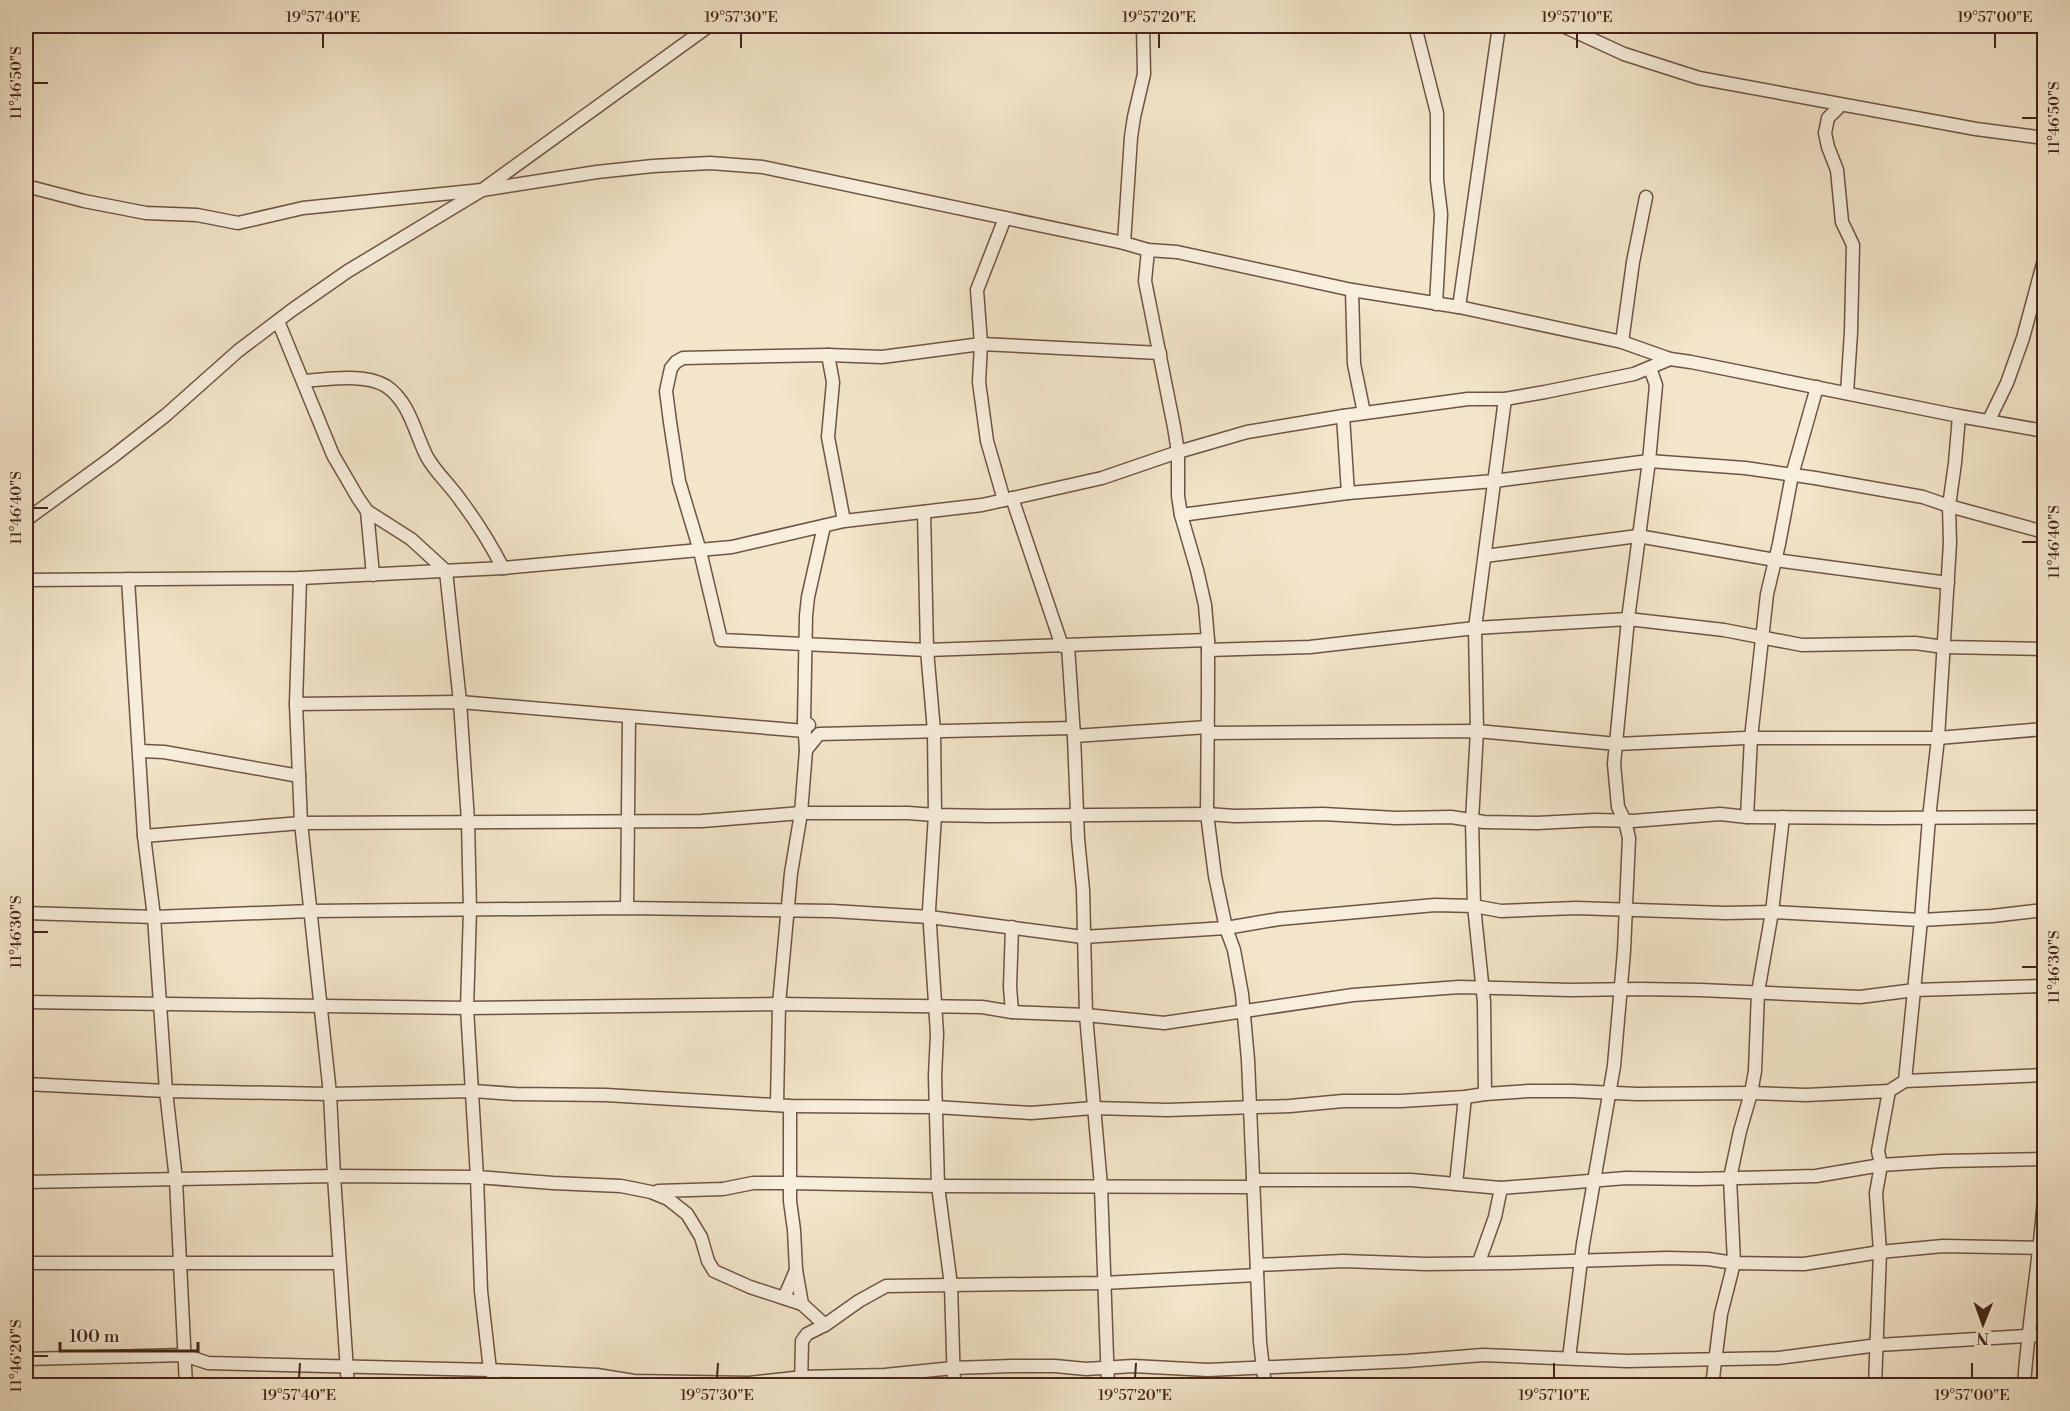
<svg xmlns="http://www.w3.org/2000/svg" width="2070" height="1411" viewBox="0 0 2070 1411" font-family="'Libre Bodoni',serif">
<style>
.lines{fill:none;stroke-linecap:round;stroke-linejoin:round}
.minor-casing{stroke:#6e5444;stroke-width:15}
.minor{stroke:#f7eedc;stroke-width:12}
.ticks{fill:none;stroke:#422417;stroke-width:2}
.neatline{fill:none;stroke:#422417;stroke-width:2}
.ticks-label{font-size:15px;text-anchor:middle;fill:#422417}
</style>
<rect width="100%" height="100%" fill="#f2e5c9"/>
<filter id="stains"><feTurbulence type="fractalNoise" baseFrequency=".00333" numOctaves="4"/><feColorMatrix values="0 0 0 0 .2 0 0 0 0 .09 0 0 0 0 .02 0 0 0 .5 -.17"/></filter>
<radialGradient id="worn" r=".72"><stop offset=".6" stop-color="#630" stop-opacity="0"/><stop offset="1" stop-color="#630" stop-opacity=".3"/></radialGradient>
<g class="lines">
<g class="minor-casing">
<g id="minor">
<polyline points="1415,26 1437,113 1437,180 1441,214 1436,304"/>
<polyline points="1563,26 1624,54 1699,78 1976,129 2044,138"/>
<polyline points="1841,105 1828,118 1825,133 1828,147 1837,170 1842,222 1853,245 1851,332 1847,393"/>
<polyline points="26,186 84,201 146,213 197,215 238,223 303,208 482,190 597,172 653,166 710,163 763,167 1124,243 1148,250 1177,252 1352,290 1459,307 1622,342 1670,359"/>
<polyline points="1124,243 1131,137 1134,117 1144,74 1143,26"/>
<polyline points="1148,250 1145,281 1174,427 1178,452 1178,496 1181,515 1197,570 1205,605 1208,640 1208,691 1207,814 1215,876 1226,928 1234,950 1242,994 1248,1060 1260,1342 1265,1386"/>
<polyline points="1352,290 1354,364 1364,413"/>
<polyline points="1459,307 1499,26"/>
<polyline points="278,321 333,455 358,498 367,511 411,539 446,571 460,702 468,821 470,910 467,1008 477,1177 553,1183 621,1186 651,1192 668,1199 687,1214 701,1237 708,1261 714,1271 750,1287 802,1304 825,1325 859,1301 886,1286 951,1285 954,1386"/>
<polyline points="1622,342 1633,262 1646,197"/>
<polyline points="1160,353 981,344 882,357 828,355 683,358 676,362 671,368 666,391 670,422 679,481 700,551 721,640 927,650 934,731 935,815 929,910 937,1034 935,1076 938,1186 951,1285 1103,1283 1257,1275"/>
<polyline points="828,355 833,382 828,437 844,521"/>
<path d="M304,381c23,-2 61,-8 82,5 24,16 29,48 41,71 9,16 24,29 34,44 16,21 30,44 42,67"/>
<polyline points="1343,416 1348,493"/>
<polyline points="1989,420 2007,383 2023,338 2044,260"/>
<polyline points="1012,498 1062,646"/>
<polyline points="1004,500 987,441 979,382 981,344 977,290 1005,218"/>
<polyline points="367,511 373,575"/>
<polyline points="924,512 927,650 1208,640"/>
<polyline points="1181,515 1348,493 1494,481 1649,461 1745,468 1815,478 1923,497 1949,506 2044,532"/>
<polyline points="26,520 111,458 166,415 238,351 292,310 348,271 482,190 709,26"/>
<polyline points="1485,556 1638,536 1775,560 1948,583"/>
<polyline points="300,578 296,704 301,823 330,1094 334,1176 348,1386"/>
<polyline points="128,579 144,836 154,917 166,1091 176,1180 186,1386"/>
<polyline points="26,580 300,578 503,568 732,547 844,521 982,505 1102,478 1178,452 1247,432 1343,416 1468,399 1505,399 1545,392 1634,374 1670,359 1691,362 1959,416 2044,431"/>
<polyline points="1068,646 1074,736 1208,727"/>
<polyline points="1208,650 1310,647 1475,628 1628,619 1724,630 1802,645 1915,643 1944,647 2044,649"/>
<polyline points="296,704 460,702 805,731"/>
<polyline points="809,725 804,721 806,616 808,597 824,526"/>
<polyline points="1209,733 1477,731 1617,744 1745,738 1938,738 2044,729"/>
<polyline points="1074,736 1078,839 1083,890 1086,1015 1101,1186 1108,1386"/>
<polyline points="806,750 819,734 1073,728"/>
<polyline points="140,751 164,752 299,776"/>
<polyline points="1747,817 1751,738 1767,594 1779,544 1792,475 1817,387"/>
<polyline points="144,836 301,823 702,821 801,813 908,813 935,815 990,816 1207,814 1235,816 1323,814 1396,818 1451,817 1484,822 1537,823 1595,820 1633,821 1720,814 1747,817 1884,818 2044,817"/>
<polyline points="627,908 629,717"/>
<polyline points="26,913 154,917 311,911 627,908 833,911 929,917 1083,937 1226,928 1279,919 1435,905 1474,906 1501,911 1576,908 1726,913 1772,912 1921,920 1992,916 2044,910"/>
<polyline points="26,1002 467,1008 779,1004 982,1007 1012,1012 1086,1015 1164,1023 1353,995 1459,987 1570,990 1640,989 1700,990 1860,997 1915,990 2044,986"/>
<polyline points="1012,1012 1010,987 1012,927"/>
<polyline points="1905,1081 1921,920 1929,818 1938,738 1950,543 1949,506 1955,463 1959,416"/>
<polyline points="26,1084 166,1091 330,1094 473,1091 515,1094 606,1095 790,1106 936,1107 1031,1113 1093,1108 1167,1110 1290,1106 1343,1101 1401,1101 1465,1097 1485,1094 1529,1091 1572,1091 1637,1094 1751,1093 1806,1095 1889,1091 1905,1081 2044,1075"/>
<polyline points="1485,1094 1484,1002 1474,906 1472,821 1477,731 1475,628 1505,399"/>
<polyline points="777,1104 779,1004 791,873 801,813 806,750 804,721"/>
<polyline points="790,1106 790,1201 794,1230 796,1270 802,1304"/>
<polyline points="1253,1180 1411,1180 1501,1188 1626,1178 1696,1179 1816,1176 1881,1165 1943,1161 2044,1159"/>
<polyline points="26,1182 334,1176 477,1177 481,1291 490,1370 208,1363 184,1355 26,1359"/>
<polyline points="1456,1184 1465,1097"/>
<polyline points="658,1191 723,1189 753,1183 790,1183 938,1186 1253,1187"/>
<polyline points="1479,1262 1495,1217 1501,1188"/>
<polyline points="26,1263 339,1263"/>
<polyline points="1257,1265 1343,1261 1426,1264 1508,1263 1667,1258 1708,1259 1734,1263 1804,1264 1880,1252 1943,1246 2044,1248"/>
<polyline points="784,1298 796,1270"/>
<polyline points="1569,1358 1583,1244 1614,1066 1624,951 1629,838 1625,821 1618,807 1614,764 1628,619 1649,461 1656,385 1650,368"/>
<polyline points="500,1386 490,1370 597,1375 634,1381 749,1383 803,1377 885,1375 953,1368 1012,1366 1055,1366 1086,1369 1133,1366 1208,1370 1407,1361 1483,1355 1627,1361 1778,1358 1878,1345 2044,1335"/>
<polyline points="801,1386 802,1341 807,1334 825,1325"/>
<polyline points="1712,1386 1721,1314 1734,1263 1730,1178 1740,1131 1751,1093 1755,1071 1758,992 1772,912 1783,817"/>
<polyline points="1875,1386 1880,1252 1876,1193 1881,1165 1878,1151 1889,1091"/>
<path d="M2024,1386c4,-64 16,-126 20,-189"/>
</g>
</g>
<use href="#minor" class="minor"/>
</g>
<path class="ticks" d="M323,48v-15M741,48v-15M1159,48v-15M1577,48v-15M1995,48v-15M33,83h15M2022,118h15M33,508h15M2022,542h15M33,932h15M2022,967h15M33,1356h15M299,1378l1,-15M717,1378l1,-15M1135,1378l1,-15M1554,1378v-15M1972,1378v-15"/>
<rect width="2070" height="1411" fill="none" stroke="#f2e5c9" stroke-width="66"/>
<g transform="translate(1983 1324) rotate(181)" stroke="#f7eedc" stroke-width="4.5" paint-order="stroke">
<path d="M0-4.5L10 22L0 15L-10 22Z" fill="#422417"/>
<text y="-9" font-size="16" font-weight="bold" text-anchor="middle" fill="#422417">N</text>
</g>
<path d="M60 1342v9h138v-9" fill="none" stroke="#422417" stroke-width="3"/>
<text x="69" y="1342" font-size="18" fill="#422417" stroke="#f7eedc" stroke-width="4.5" paint-order="stroke">100 m</text>
<rect x="33" y="33" width="2004" height="1345" class="neatline"/>
<g class="ticks-label">
<text x="323" y="22">19°57'40"E</text>
<text x="741" y="22">19°57'30"E</text>
<text x="1159" y="22">19°57'20"E</text>
<text x="1577" y="22">19°57'10"E</text>
<text x="1995" y="22">19°57'00"E</text>
<text transform="translate(16 83) rotate(-90)" y="5">11°46'50"S</text>
<text transform="translate(2054 118) rotate(-90)" y="5">11°46'50"S</text>
<text transform="translate(16 508) rotate(-90)" y="5">11°46'40"S</text>
<text transform="translate(2054 542) rotate(-90)" y="5">11°46'40"S</text>
<text transform="translate(16 932) rotate(-90)" y="5">11°46'30"S</text>
<text transform="translate(2054 967) rotate(-90)" y="5">11°46'30"S</text>
<text transform="translate(16 1356) rotate(-90)" y="5">11°46'20"S</text>
<text x="299" y="1400">19°57'40"E</text>
<text x="717" y="1400">19°57'30"E</text>
<text x="1135" y="1400">19°57'20"E</text>
<text x="1554" y="1400">19°57'10"E</text>
<text x="1972" y="1400">19°57'00"E</text>
</g>
<rect width="100%" height="100%" filter="url(#stains)"/>
<rect width="100%" height="100%" fill="url(#worn)"/>
</svg>
